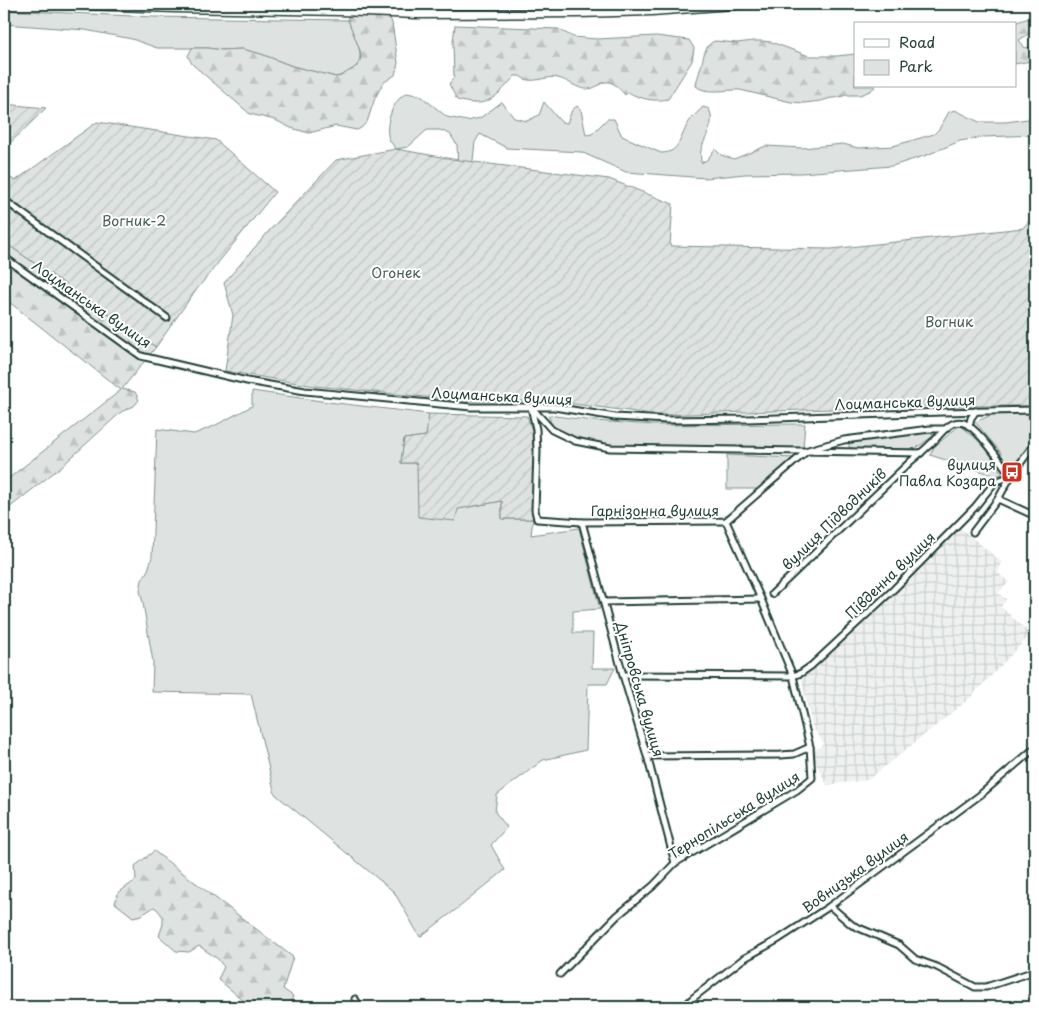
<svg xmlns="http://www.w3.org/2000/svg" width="1039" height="1011" viewBox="0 0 1039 1011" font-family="'Playpen Sans',sans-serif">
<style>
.industrial{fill:url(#industrial-grid)}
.green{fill:#dee3e2;stroke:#7e908b}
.forest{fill:url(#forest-firs);stroke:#7e908b}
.garden{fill:url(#garden-furrows);stroke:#7e908b}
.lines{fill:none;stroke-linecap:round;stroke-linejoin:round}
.minor-casing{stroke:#1f3d34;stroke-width:9}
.primary-casing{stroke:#1f3d34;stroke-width:11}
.minor{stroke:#fff;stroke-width:5}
.primary{stroke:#fff;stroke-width:8}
.labels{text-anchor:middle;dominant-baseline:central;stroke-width:4;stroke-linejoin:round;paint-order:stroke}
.park-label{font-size:14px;fill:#455e57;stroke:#fff}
.street-label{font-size:14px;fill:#1f3d34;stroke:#fff}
.poi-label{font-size:14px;fill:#1f3d34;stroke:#fff;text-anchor:end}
</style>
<defs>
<pattern id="industrial-grid" width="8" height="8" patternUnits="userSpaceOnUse" patternTransform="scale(1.25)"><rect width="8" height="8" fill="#eef1f0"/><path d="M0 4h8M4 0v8" fill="none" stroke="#ccd0ce"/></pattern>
<pattern id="forest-firs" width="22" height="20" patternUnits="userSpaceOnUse" patternTransform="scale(1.25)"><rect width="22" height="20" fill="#dee3e2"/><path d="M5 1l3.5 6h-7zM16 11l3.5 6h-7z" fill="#bec4c2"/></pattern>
<pattern id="garden-furrows" width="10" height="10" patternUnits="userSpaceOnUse" patternTransform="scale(1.25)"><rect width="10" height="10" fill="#dee3e2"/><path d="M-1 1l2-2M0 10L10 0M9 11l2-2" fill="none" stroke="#bec4c2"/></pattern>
</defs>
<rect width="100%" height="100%" fill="#fff"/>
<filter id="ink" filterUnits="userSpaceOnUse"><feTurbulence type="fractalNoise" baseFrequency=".02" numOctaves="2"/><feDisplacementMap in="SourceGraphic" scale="10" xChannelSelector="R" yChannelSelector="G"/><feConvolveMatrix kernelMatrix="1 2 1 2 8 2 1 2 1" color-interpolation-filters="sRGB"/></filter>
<g filter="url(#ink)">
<polygon class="industrial" points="959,527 1002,562 998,573 1009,582 998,593 1006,599 1001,607 1031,634 970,698 868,780 827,785 811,753 824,744 812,726 801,676"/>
<g class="green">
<path d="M4,10l150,7 194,3c10,27 26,46 -12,57l-44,-11 -31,-12 -19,-5 -20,1 -14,-2h-51l-25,-9 -47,-9 -81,-6z"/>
<path d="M407,93l14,3 26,21 20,4 13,-3 22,-16 12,16 13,3 12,-6 5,-13 17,20 6,1 5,-13 5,-4 4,4 5,25 6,-1 15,-15h7l8,17 39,17c20,0 19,-18 28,-31 3,-5 9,-10 14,-15l6,2c7,15 -4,27 -8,41 -1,4 0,9 0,13l6,-3 8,-11 6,6 13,4 32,-13 36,2 41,-4 15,4 35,-2 41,-12 5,-5 10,-17 6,-2 24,12h27l29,-4v17l-51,2 -24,4 -33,14 -35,11 -91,7 -56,1 -39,4 -80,-6 -45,-20 -74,-4 -27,-14 -5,8 -3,27 -14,1 -1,-25 -7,-11 -10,-4h-13l-19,17 -12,2c-2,-3 -6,-7 -7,-10 -5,-14 4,-40 18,-46z"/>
<polygon points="252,391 328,402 429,414 426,436 404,439 401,463 417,463 458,509 502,501 502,519 533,519 531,535 579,528 600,609 573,611 573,633 593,633 592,668 615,668 607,684 588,684 586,750 543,760 497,795 495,812 507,827 491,845 505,870 462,905 420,937 394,892 275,794 251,694 152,692 153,662 143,603 140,591 142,580 148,570 152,557 157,429 194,434 214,426 252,406"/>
<polygon points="1032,412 1035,417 1035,437 1010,470 999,450 975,422 996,413"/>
<polygon points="548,415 594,421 654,425 805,424 803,448 720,449 612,445 576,438 553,428"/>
<path d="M960,425c21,17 30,26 42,49l-6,2 -66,-21 4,-8z"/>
<polygon points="940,431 915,449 854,449 849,447 849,441"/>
<polygon points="727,455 795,458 760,489 727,489"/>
</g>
<g class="forest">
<polygon points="347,4 384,4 392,23 398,63 395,75 383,83 375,98 367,122 361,128 357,130 336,126 309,133 291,128 275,120 250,114 192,64 188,56 192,48 208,48 222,50 242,49 261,54 292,66 336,77 341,76 357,66 360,62 361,53 348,20"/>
<polygon points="1035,16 1035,30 1019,40 1025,48 1035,46 1035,60 1015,64 1015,24 1011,24"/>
<path d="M455,25l103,4 15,8 24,2 59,-3 33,4 5,8 -2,13 -24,38c-13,3 -28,0 -40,-7l-3,3c-8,-9 -15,-18 -26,-10 -4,2 -7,4 -11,4 -10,1 -20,-9 -30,-11 -13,-3 -27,8 -38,-2h-5c-12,13 -23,29 -42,27 -5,0 -11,-2 -16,-3l-8,-16 5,-7 -1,-35z"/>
<path d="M715,41l22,2 16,-2h9l9,1 38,14h28l18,-2v32h21l-6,5 -10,4h-13l-12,3h-4l-10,3 -17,2 -13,-1 -51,-12c-12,-1 -35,5 -44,-4 0,-6 3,-11 4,-16 4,-11 3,-25 15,-29z"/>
<polygon points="4,242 156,347 122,389 135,392 139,400 134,406 121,412 62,466 4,512 4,482 121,390 4,298"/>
<polygon points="154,851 293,957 283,989 293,996 290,1007 249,1007 244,1001 218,979 224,967 218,959 199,946 189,952 176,951 159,936 163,924 163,917 158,910 154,907 142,915 133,917 115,903 118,893 136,880 135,866"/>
</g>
<g class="garden">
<polygon points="4,104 46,108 4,149"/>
<polygon points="97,122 216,140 275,192 193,294 156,347 4,242 4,173 15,181"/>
<polygon points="396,149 458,160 609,179 673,204 670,246 831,249 1023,228 1035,214 1035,406 919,406 660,415 550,401 465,401 315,386 225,371 233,315 224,283 269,231 336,160"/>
<polygon points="429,414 527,416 534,436 533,519 502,519 502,501 458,509 455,521 418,517 417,463 401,463 404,439 426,436"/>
</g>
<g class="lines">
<g class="minor-casing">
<g id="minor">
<polyline points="4,200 167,318"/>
<polyline points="4,257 141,356 247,381 305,391 471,407 554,407 615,417 667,420 747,419 942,412 1035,410"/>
<polyline points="531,407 536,429 537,451 535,510 537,519 582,522 726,521 808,450 844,440 930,429 945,429"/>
<polyline points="532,408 552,430 575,441 610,448 921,453"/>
<polyline points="969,426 971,418 976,411"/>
<polyline points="998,499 1035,516"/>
<polyline points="582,522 623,675 648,759 675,863"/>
<polyline points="973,532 998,499 1011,476 1035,443"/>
<path d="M772,594l139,-133c9,-7 16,-14 24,-21 5,-6 11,-13 17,-16 4,-2 8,-2 12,-1 14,5 38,40 47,53"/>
<polyline points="604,602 761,599"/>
<polyline points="623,675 793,676 801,673 811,666 894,589 975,507 995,482 1011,476"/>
<polyline points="647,756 781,755 794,754 810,747"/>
<polyline points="830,906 852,925 899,945 915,959 937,967 975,987 986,987 1035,971"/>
<polyline points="560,974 617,916 653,886 675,863 797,790 812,778 810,747 793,676 761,599 726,521"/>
<polyline points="355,999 360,1007"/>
<polyline points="683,1007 693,998 743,959 779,939 830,906 980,795 1035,748"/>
</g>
</g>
<g class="primary-casing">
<g id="primary">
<polyline points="55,4 175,8 340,11 417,14 578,13 652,11 745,4"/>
<polyline points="391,4 446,4"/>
</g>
</g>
<use href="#minor" class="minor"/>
<use href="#primary" class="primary"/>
</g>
</g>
<defs>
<g id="bus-square" transform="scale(1.125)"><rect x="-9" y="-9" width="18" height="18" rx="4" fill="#c8321e" stroke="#fff"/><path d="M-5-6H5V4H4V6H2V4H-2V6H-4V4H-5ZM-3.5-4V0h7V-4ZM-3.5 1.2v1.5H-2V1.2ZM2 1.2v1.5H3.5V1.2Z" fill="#fff"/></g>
</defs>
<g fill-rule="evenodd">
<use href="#bus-square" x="1012" y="472"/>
</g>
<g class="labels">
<g class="park-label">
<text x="134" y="220">Вогник-2</text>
<text x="396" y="272">Огонек</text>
<text x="949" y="321">Вогник</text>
</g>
<g class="street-label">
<text transform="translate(92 304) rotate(35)">Лоцманська вулиця</text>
<text transform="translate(502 396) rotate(3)">Лоцманська вулиця</text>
<text transform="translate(905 402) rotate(-2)">Лоцманська вулиця</text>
<text x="655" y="510">Гарнізонна вулиця</text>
<text transform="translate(834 519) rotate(-44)">вулиця Підводників</text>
<text transform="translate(890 575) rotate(-44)">Південна вулиця</text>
<text transform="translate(640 689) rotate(74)">Дніпровська вулиця</text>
<text transform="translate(734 815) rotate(-32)">Тернопільська вулиця</text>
<text transform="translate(855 872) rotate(-36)">Вовнизька вулиця</text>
</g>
<g class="poi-label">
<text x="996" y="464">вулиця<tspan x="996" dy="16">Павла Козара</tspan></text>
</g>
</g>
<rect width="1039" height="1011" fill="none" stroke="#fff" stroke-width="20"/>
<rect x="10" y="10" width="1019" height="991" fill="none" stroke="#1f3d34" stroke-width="2" filter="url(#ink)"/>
<rect x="854" y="22" width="162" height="65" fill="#ffffff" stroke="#a5b1ae"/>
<rect x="864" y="39" width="25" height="8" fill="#ffffff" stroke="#a5b1ae"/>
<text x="899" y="48" font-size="15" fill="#1f3d34">Road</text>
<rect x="864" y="60" width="25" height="15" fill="#dee3e2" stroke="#a5b1ae"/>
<text x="899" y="72" font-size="15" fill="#1f3d34">Park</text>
</svg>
